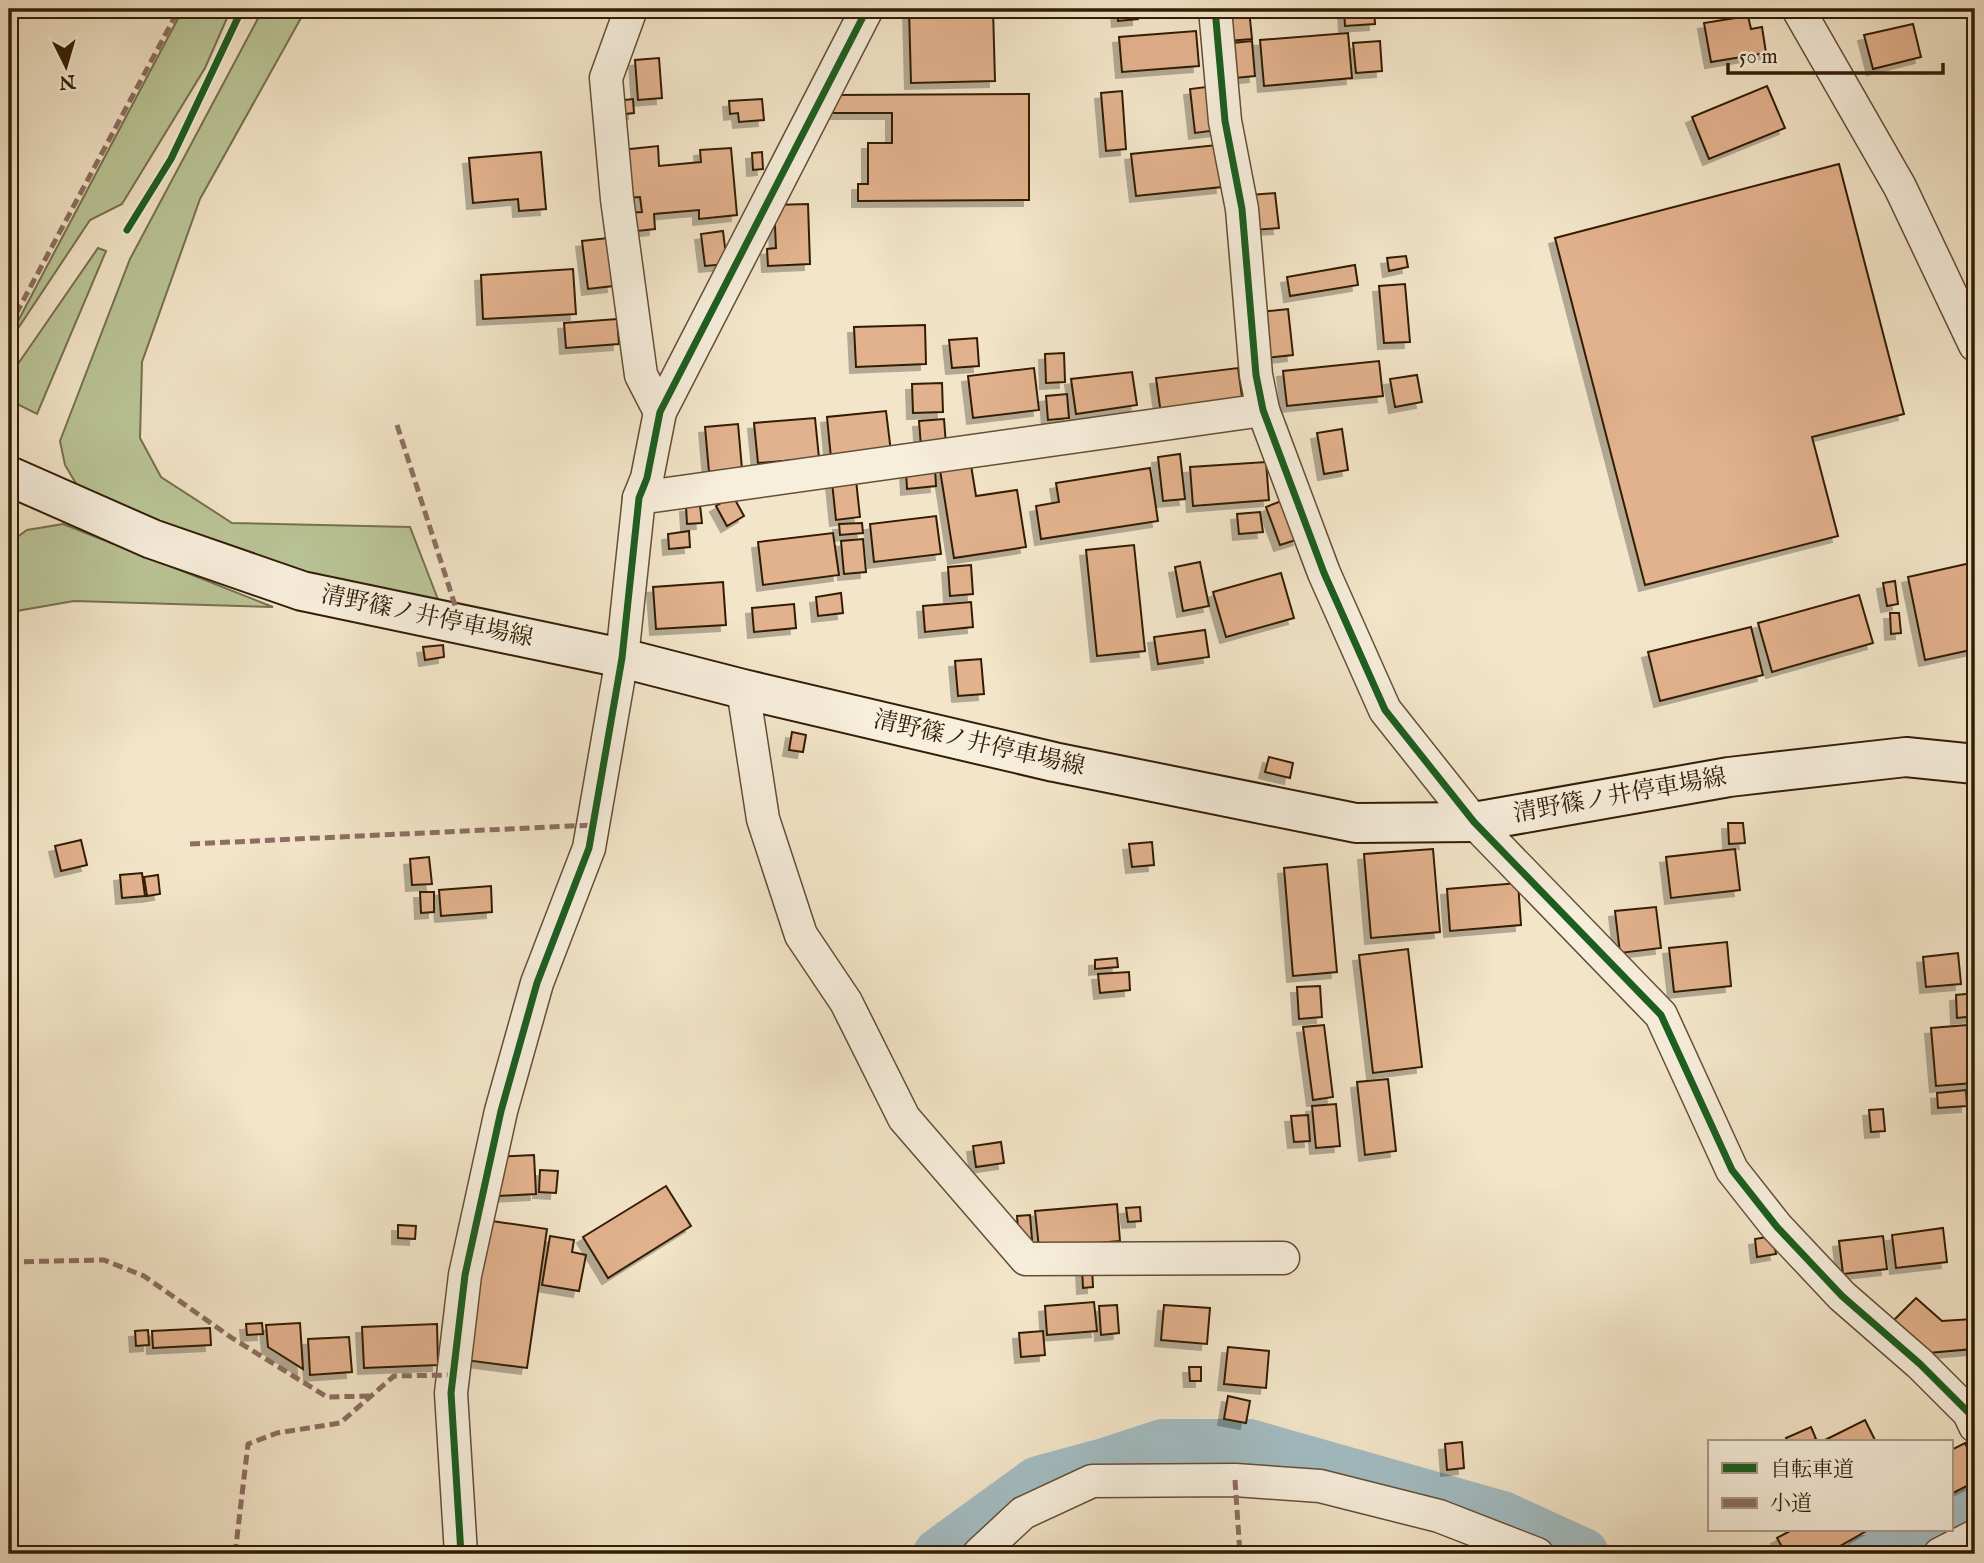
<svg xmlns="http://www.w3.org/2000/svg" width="1984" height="1563" viewBox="0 0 1984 1563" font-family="'IM FELL English','Noto Serif JP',serif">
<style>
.green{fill:#bac597;stroke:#76714e;stroke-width:2}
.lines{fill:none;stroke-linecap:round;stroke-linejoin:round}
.river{stroke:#a2bcc2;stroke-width:52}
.building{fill:#e2b18d;stroke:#321d05;stroke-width:2;filter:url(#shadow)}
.minor-casing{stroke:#624f36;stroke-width:35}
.secondary-casing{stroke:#321d05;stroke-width:42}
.minor{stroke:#f7eedc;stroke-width:32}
.secondary{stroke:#f7eedc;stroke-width:38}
.quiet{stroke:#8d6e63;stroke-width:5;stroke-dasharray:10 5;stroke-linecap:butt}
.cycleway-casing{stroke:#f7eedc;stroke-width:11}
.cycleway{stroke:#1b5e20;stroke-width:7}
.labels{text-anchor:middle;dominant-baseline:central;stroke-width:7;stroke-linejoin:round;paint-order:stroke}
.street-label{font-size:24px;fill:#321d05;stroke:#f7eedc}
</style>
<defs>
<filter id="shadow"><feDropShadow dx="-6" dy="6" stdDeviation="0" flood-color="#0004"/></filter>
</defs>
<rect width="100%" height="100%" fill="#f3e5c9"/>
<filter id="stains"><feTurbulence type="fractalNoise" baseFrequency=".00286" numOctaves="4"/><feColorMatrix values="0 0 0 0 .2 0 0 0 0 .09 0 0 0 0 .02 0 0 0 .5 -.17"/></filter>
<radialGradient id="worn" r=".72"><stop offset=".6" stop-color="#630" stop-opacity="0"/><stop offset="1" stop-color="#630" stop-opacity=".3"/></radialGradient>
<g class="green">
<polygon points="183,9 231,9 205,68 122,204 90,220 9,342 9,338"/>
<polygon points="263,9 306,9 200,199 142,362 140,438 161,477 232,523 410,527 439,602 275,565 185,533 78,487 65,465 60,441 130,259"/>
<polygon points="98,248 106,251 37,414 9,400 9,377"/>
<polygon points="63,524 273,607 74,601 11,612 9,616 9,543 27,530"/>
</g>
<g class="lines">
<g class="river">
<polyline points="1951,1518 1975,1506"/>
<polyline points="939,1554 1038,1482 1108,1463 1163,1445 1249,1445 1502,1517 1583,1554"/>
<polyline points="1872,1554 1925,1530"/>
</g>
</g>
<g class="building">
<polygon points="909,9 993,9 995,81 911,83"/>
<polygon points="1117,9 1138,9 1138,19 1118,21"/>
<polygon points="1224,9 1249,9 1252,39 1227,41"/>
<polygon points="1344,9 1374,9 1375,24 1345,26"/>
<polygon points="1748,16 1751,29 1762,27 1766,53 1711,62 1704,23"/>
<polygon points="1913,24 1921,57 1873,69 1864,35"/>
<polygon points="1196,31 1199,66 1122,72 1119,37"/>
<polygon points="1348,33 1352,78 1264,86 1260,40"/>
<polygon points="1252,41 1255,76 1235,78 1232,43"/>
<polygon points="1380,41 1382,71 1356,73 1353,43"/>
<polygon points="659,58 662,98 638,100 635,60"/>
<polygon points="1214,86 1218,130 1195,133 1190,89"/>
<polygon points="1767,86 1785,128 1709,159 1692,117"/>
<polygon points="1122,91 1126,149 1106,151 1101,93"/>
<polygon points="1029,94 1029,200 858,201 858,184 868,184 868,143 892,143 892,113 833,113 833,95"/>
<polygon points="633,99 634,113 617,115 616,101"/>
<polygon points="762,99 764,120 739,122 738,113 730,114 729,101"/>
<polygon points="1217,145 1222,187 1136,196 1131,154"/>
<polygon points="658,146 659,166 701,162 700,150 731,148 737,215 699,219 699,210 654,214 655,229 628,232 626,213 642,212 640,197 626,198 621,150"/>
<polygon points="541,152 546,209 519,211 518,199 473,203 469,158"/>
<polygon points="762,152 763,169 753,170 752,153"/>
<polygon points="1839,164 1904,414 1812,437 1838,536 1645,585 1555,238"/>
<polygon points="1275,193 1279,228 1254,230 1250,195"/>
<polygon points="808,204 810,264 768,266 767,249 776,248 774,205"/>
<polygon points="723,231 727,264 705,266 701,234"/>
<polygon points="608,238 613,286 588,289 582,241"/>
<polygon points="1406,256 1408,267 1389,271 1387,258"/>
<polygon points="1355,265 1358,285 1290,296 1287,277"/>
<polygon points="573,269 576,314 483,319 481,275"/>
<polygon points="1405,284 1410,342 1384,343 1379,286"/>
<polygon points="1288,309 1293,355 1265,358 1260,312"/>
<polygon points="617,319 619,344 566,348 564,323"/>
<polygon points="925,325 926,364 856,367 854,327"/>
<polygon points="977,338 979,366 952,368 949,340"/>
<polygon points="1064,353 1065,382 1046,383 1045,354"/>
<polygon points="1379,361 1383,396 1287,406 1283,371"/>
<polygon points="1034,368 1039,410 973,418 968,376"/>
<polygon points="1238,368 1243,404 1161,414 1156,378"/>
<polygon points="1132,372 1137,405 1076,414 1071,379"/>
<polygon points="1417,375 1422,402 1395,407 1390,379"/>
<polygon points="942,383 943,412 913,413 912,384"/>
<polygon points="1067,394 1069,418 1048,420 1046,396"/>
<polygon points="886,411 891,452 831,458 827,417"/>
<polygon points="815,418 819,458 758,463 754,423"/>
<polygon points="944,419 946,445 921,447 919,421"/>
<polygon points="738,424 742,469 709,472 705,427"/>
<polygon points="1342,429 1348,470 1324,474 1317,433"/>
<polygon points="1180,454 1185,499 1163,501 1158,457"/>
<polygon points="1266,462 1269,500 1193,506 1190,467"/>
<polygon points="971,465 976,496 1017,490 1026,547 954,558 940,470"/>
<polygon points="935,467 936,486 907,489 906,470"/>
<polygon points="1150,468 1158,521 1041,539 1036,506 1059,502 1056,483"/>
<polygon points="856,480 860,517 836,520 832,482"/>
<polygon points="733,496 744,516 727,526 716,506"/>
<polygon points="1284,500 1299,539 1280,545 1266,507"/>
<polygon points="700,505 702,523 687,524 686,506"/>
<polygon points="1260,512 1263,532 1239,534 1237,514"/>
<polygon points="936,516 941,554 874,562 870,524"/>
<polygon points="862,523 863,533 840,535 839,524"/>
<polygon points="689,531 690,547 669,549 668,534"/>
<polygon points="833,533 839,575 763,585 758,542"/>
<polygon points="863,539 866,572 844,574 841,541"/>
<polygon points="1134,545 1145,651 1097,656 1086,550"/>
<polygon points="1200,562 1209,606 1183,611 1175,567"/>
<polygon points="1975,562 1975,649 1925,660 1908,577"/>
<polygon points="971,565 973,594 950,596 948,567"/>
<polygon points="1281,573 1294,618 1226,637 1213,592"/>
<polygon points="1895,581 1898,604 1887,606 1883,583"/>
<polygon points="723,582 726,625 656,629 653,587"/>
<polygon points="841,593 843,613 818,616 816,597"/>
<polygon points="1859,595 1873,643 1772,672 1758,623"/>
<polygon points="971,602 973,627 925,632 923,606"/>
<polygon points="794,604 796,628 754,632 752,608"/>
<polygon points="1890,613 1899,613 1901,633 1891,634"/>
<polygon points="1751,627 1763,675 1660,701 1648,652"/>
<polygon points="1205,630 1209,657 1158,664 1154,637"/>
<polygon points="443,645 444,657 425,660 423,647"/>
<polygon points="981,659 984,694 958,696 955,661"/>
<polygon points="792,732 806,735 803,752 789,750"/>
<polygon points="1269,757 1293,763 1290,778 1265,772"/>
<polygon points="1728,823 1743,823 1745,843 1729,844"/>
<polygon points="81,840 87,865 61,871 55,846"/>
<polygon points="1152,842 1154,865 1132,867 1129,844"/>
<polygon points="1433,849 1440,932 1371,938 1364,854"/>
<polygon points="1735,849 1740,890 1671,898 1666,857"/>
<polygon points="429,857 432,884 412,885 410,859"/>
<polygon points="1327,864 1337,972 1293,976 1284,868"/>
<polygon points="142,873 145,896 122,898 120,875"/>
<polygon points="158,875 160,894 147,896 144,877"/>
<polygon points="1518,883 1521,925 1450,931 1447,889"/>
<polygon points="491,886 492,912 441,916 439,890"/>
<polygon points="420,892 434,892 434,912 421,913"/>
<polygon points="1656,907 1661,948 1620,953 1615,911"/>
<polygon points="1727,942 1731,986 1674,992 1669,948"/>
<polygon points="1408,949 1422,1067 1373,1073 1359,955"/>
<polygon points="1958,953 1961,984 1926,987 1923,957"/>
<polygon points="1117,958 1118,967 1095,969 1095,960"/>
<polygon points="1129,972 1130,990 1100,993 1098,974"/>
<polygon points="1320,986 1322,1017 1299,1019 1297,987"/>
<polygon points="1975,993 1975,1016 1957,1018 1956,995"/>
<polygon points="1324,1025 1333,1097 1313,1100 1303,1027"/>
<polygon points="1967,1025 1973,1083 1936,1086 1931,1028"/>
<polygon points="1388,1079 1396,1151 1365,1155 1357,1082"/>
<polygon points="1966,1090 1967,1106 1938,1108 1937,1093"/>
<polygon points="1336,1104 1340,1146 1316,1148 1312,1106"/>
<polygon points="1883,1109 1885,1131 1871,1132 1869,1110"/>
<polygon points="1308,1115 1310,1141 1294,1142 1291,1116"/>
<polygon points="1001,1142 1004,1163 976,1167 973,1146"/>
<polygon points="534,1155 536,1194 498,1196 496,1157"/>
<polygon points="540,1170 558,1171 556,1193 539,1192"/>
<polygon points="666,1186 691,1226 608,1278 583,1237"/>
<polygon points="1117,1204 1120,1241 1039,1248 1035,1211"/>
<polygon points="1140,1207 1141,1221 1128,1222 1126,1208"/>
<polygon points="1030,1215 1032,1239 1019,1240 1017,1216"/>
<polygon points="485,1220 547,1229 527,1368 465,1360"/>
<polygon points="398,1225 416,1226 415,1239 398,1238"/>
<polygon points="1943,1228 1947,1262 1896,1268 1892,1235"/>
<polygon points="550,1236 574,1240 572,1252 586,1255 579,1291 542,1285"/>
<polygon points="1773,1236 1776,1254 1757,1257 1755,1239"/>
<polygon points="1883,1236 1887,1269 1843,1274 1839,1241"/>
<polygon points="1082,1267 1092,1267 1093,1287 1083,1288"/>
<polygon points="1916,1298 1942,1321 1972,1319 1973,1349 1928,1353 1894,1320"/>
<polygon points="1094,1302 1097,1331 1047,1335 1045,1306"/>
<polygon points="1117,1305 1119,1333 1101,1335 1099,1306"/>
<polygon points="1164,1305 1210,1308 1207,1344 1161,1340"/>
<polygon points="262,1323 263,1334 247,1335 246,1324"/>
<polygon points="300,1323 303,1369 268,1347 266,1325"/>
<polygon points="437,1324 438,1365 364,1368 362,1327"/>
<polygon points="210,1328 211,1345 153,1348 152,1331"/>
<polygon points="148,1330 149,1345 136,1346 135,1331"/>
<polygon points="1043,1331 1045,1355 1021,1357 1019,1333"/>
<polygon points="349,1337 352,1372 310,1375 308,1339"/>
<polygon points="1228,1347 1269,1351 1266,1388 1224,1384"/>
<polygon points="1189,1367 1201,1367 1201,1381 1190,1381"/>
<polygon points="1228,1396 1250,1401 1246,1423 1224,1419"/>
<polygon points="1865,1420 1876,1442 1821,1442"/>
<polygon points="1811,1427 1816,1439 1809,1442 1788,1442 1786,1438"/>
<polygon points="1462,1442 1464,1468 1447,1470 1445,1444"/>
<polygon points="1965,1443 1975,1464 1975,1482 1951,1494 1951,1450"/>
<polygon points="1792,1530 1868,1530 1826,1554 1786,1554 1777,1538"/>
</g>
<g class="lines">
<g class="minor-casing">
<g id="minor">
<polyline points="631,9 606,78 617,199 641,375 660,412"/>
<polyline points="1215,9 1225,121 1242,209 1256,375 1263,410 1324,573 1385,710 1474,822 1661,1015 1732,1170 1777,1227 1842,1296 1920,1364 1969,1413 1975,1426"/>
<polyline points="1798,9 1900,187 1975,345"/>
<polyline points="639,498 1263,410"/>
<polyline points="743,689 763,819 801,935 846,1002 904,1118 1026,1259 1283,1258"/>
<polyline points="461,1554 451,1393 465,1275 501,1111 537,983 589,848 622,658 639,498 647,478 660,412 867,9"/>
<polyline points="979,1554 1023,1513 1092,1481 1235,1480 1320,1486 1439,1516 1537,1554"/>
<polyline points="1940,1554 1975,1536"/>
</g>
</g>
<g class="secondary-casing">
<polyline id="secondary" points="9,476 152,539 302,591 622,658 743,689 1054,762 1356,823 1474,822 1729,777 1906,757 1975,764"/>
</g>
<use href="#minor" class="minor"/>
<use href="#secondary" class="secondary"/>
<g class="quiet">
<polyline points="9,327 179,9"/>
<polyline points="397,425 461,624"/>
<polyline points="190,844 593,825"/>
<polyline points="9,1262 104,1260 144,1276 232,1338 327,1397 371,1396"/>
<polyline points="1235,1480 1240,1554"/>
<polyline points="235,1554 248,1444 277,1433 340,1423 394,1376 453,1375"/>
</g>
<g class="cycleway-casing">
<g id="cycleway">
<polyline points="1215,9 1225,121 1242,209 1256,375 1263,410 1324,573 1385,710 1474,822 1661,1015 1732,1170 1777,1227 1842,1296 1920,1364 1969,1413 1975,1426"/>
<polyline points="127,230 171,159 242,9"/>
<polyline points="461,1554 451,1393 465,1275 501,1111 537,983 589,848 622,658 639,498 647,478 660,412 867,9"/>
</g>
</g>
<use href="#cycleway" class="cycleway"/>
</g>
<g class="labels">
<g class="street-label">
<text transform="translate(427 617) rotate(12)">清野篠ノ井停車場線</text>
<text transform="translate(979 744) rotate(13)">清野篠ノ井停車場線</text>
<text transform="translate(1620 796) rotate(-10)">清野篠ノ井停車場線</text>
</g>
</g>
<rect width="1984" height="1563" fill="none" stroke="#f3e5c9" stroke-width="35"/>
<rect x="10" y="10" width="1963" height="1542" fill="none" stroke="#321d05" stroke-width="3.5"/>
<rect x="18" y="18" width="1949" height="1528" fill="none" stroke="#321d05" stroke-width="2"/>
<rect x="1708" y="1440" width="245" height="91" fill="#f7eedc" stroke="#a89a86" stroke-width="2"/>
<rect x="1722" y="1463" width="35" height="10" fill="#1b5e20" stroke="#a89a86" stroke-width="2"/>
<text x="1770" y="1476" font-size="21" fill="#321d05">自転車道</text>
<rect x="1722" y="1498" width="35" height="10" fill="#8d6e63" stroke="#a89a86" stroke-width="2"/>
<text x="1770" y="1510" font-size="21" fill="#321d05">小道</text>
<g transform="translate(66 66) rotate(175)" stroke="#f7eedc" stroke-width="5" paint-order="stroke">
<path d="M0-5L12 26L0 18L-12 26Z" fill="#321d05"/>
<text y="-10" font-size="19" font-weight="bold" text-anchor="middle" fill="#321d05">N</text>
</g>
<path d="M1728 63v10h215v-10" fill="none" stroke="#321d05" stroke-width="3.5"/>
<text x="1739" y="63" font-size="21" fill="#321d05" stroke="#f7eedc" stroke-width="5" paint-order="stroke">50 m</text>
<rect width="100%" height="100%" filter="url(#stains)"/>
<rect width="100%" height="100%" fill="url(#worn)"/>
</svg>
